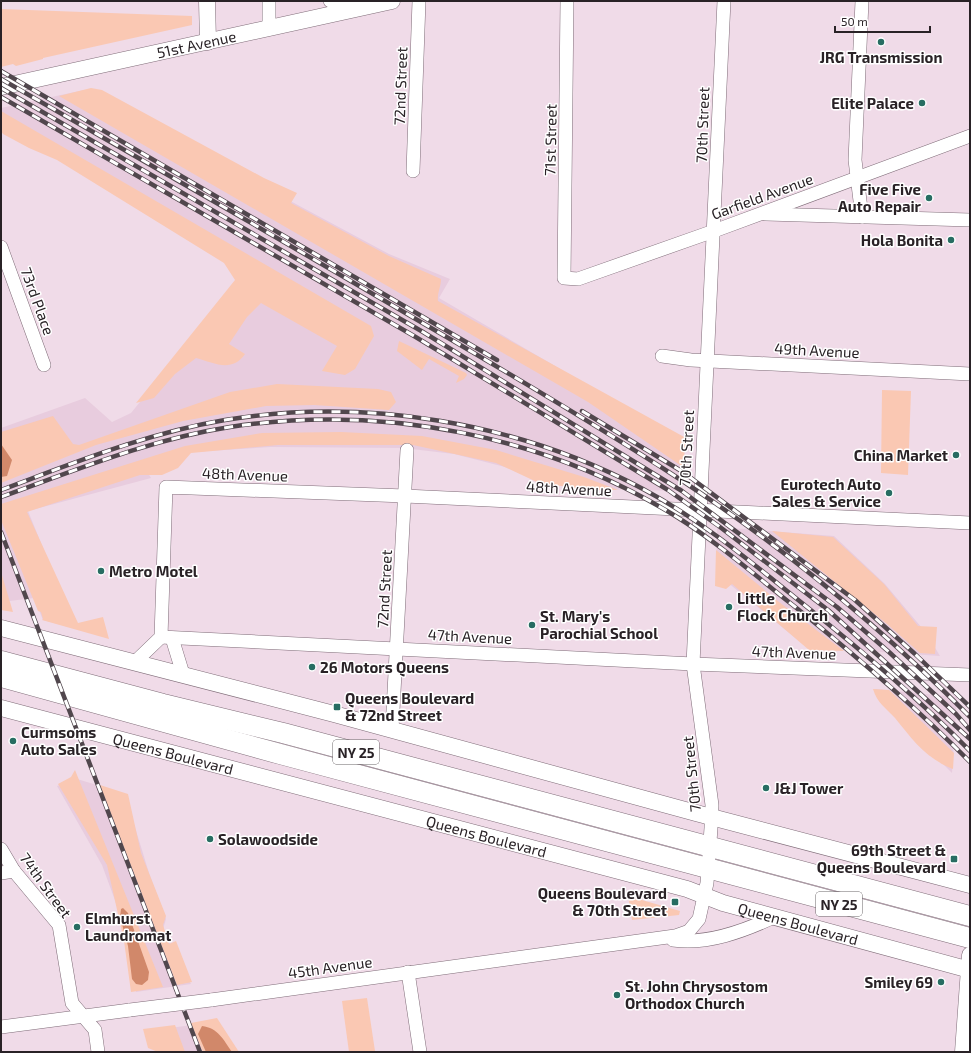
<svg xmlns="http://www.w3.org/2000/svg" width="971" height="1053" viewBox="0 0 971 1053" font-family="'Exo 2',sans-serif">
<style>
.built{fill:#e8ccde}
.green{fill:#fac8b3}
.forest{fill:#d1886a}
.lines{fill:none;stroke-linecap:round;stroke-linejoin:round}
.minor-casing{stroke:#7f6c78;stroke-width:14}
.tertiary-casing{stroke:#7f6c78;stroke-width:17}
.primary-casing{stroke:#7f6c78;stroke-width:21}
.minor{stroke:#fff;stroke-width:13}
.tertiary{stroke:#fff;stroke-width:16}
.primary{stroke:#fff;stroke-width:20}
.rail-casing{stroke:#51474d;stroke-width:4.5}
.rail{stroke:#fff;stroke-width:3;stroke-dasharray:9;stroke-linecap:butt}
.minor-bridge-casing{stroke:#7f6c78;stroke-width:14;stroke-linecap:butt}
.minor-bridge{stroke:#fff;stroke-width:13}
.poi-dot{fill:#276d62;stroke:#fff;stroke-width:1.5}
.labels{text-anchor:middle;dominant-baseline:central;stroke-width:3;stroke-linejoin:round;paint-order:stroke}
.shield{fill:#fff;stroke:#696467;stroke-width:1}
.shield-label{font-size:14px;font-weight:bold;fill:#292226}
.street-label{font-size:15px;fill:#292226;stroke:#fff}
.poi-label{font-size:15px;font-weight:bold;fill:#292226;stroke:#fff;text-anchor:start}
</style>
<rect width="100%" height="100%" fill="#f0dbe8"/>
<g class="built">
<polygon points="84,90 389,254 450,279 439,298 685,442 682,491 592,489 454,454 403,448 271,447 193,452 142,463 151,478 28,511 76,629 43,620 34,598 1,602 1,428 85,398 112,422 131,413 242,277 223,255 1,123 1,108"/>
<polygon points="717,527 834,536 885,584 927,634 940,656 849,650 810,650 716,573"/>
<polygon points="875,689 957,697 952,773 943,764"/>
<polygon points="77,779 107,788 126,798 149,873 166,919 163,929 191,984 136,992 127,933 102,865 57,786"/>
<polygon points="216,1022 238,1052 161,1052 154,1030"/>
</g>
<g class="green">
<polygon points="1,9 192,16 192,25 43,58 43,59 16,66 13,64 1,67"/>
<path d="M91,88l11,2 162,88 33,15 -6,10 98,53 52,23c0,8 -4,14 -3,22l248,137 -3,29 -95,-65 -529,-306z"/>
<path d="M1,111l370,215 3,10 -19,33 -10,6 -23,-4 15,-25 -76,-43 -14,14 -18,27 16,10c-13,19 -31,9 -49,4l-21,16 -21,24 -18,5 99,-123 -11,-17 -167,-103 -28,-12 -26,-14 -2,-3z"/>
<polygon points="399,341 466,373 467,375 464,379 456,383 459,376 429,359 422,370 397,351"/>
<polygon points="277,384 378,389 391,392 396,402 389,410 314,405 266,406 183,421 96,445 1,483 1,432 53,416 73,444 79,445 230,392"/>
<polygon points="882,390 911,391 908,475 881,473"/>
<polygon points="341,432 422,436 496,450 584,477 618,490 591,490 539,483 496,463 413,445 278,445 191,453 178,468 162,475 140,475 27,512 78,623 103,617 109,639 42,620 43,619 41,612 38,611 1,520 1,504 185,446 262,433"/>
<polygon points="772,531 833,537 884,584 918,626 937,627 935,654 920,653 887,624"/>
<polygon points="716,550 779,602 844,651 809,650 732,584 726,589 715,586"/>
<polygon points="1,572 13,612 1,610"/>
<path d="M873,689l16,1 65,63 -1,16c-28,-11 -40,-29 -58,-51 -9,-10 -18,-15 -22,-29z"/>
<polygon points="75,770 163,987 131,992 124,941 107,865 58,784 71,777"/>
<polygon points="100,785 128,794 141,853 166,916 163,925 169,944 176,941 192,982 177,985"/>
<polygon points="628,896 680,911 679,915 632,920"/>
<polygon points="367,998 375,1051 349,1052 342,1001"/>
<polygon points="217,1018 239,1052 203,1052 191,1023"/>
<polygon points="175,1025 185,1052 158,1052 148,1048 143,1029"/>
</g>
<g class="forest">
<polygon points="1,444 12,460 7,476 1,477"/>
<polygon points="123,908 128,913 149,972 148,980 142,985 136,984 132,979 128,946 120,917 121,909"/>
<path d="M202,1026c16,2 21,13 30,26h-26l-8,-18z"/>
</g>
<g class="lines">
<g class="minor-casing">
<g id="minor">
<polyline points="269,1 269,29"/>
<polyline points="330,1 368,3"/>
<polyline points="567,1 564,278 578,279 714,231 970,136"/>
<polyline points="413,171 419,1"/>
<polyline points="766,214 970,220"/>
<polyline points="862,217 855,160 862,1"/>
<polyline points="1,247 44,365"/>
<polyline points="662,356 691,360 970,374"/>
<polyline points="161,637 693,664 970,675"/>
<polyline points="172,638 183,674"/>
<polyline points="135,662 161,637 166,487 405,496 970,523"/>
<polyline points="392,729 407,450"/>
<polyline points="1,849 14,871 59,925 72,1003 95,1030 98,1052"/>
<polyline points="1,873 14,871"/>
<path d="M673,940c34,5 71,-9 101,-23"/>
<polyline points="408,972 420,1052"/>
<polyline points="211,1000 675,936 689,931 699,919 707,883 711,828 712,805 693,664 724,1"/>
<polyline points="1,1027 130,1010"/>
</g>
</g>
<g class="tertiary-casing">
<g id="tertiary">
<polyline points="207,1 208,42"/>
<path id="s1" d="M1,87l391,-86"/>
<polyline points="1,628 334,714 696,813 970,885"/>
<path id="s2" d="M1,708l686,181 36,14 247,67"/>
<polyline points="963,1052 970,955"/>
</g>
</g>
<g class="primary-casing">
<g id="primary">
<polyline points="1,661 163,704 283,733 970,916"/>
<polyline points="1,677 280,754 970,938"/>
</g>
</g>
<use href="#minor" class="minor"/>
<use href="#tertiary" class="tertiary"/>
<use href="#primary" class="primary"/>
<g class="rail-casing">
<g id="rail">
<polyline points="1,71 497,360"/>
<path d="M1,79c142,81 284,163 425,246 86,50 172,101 255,155 103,68 203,150 289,237"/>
<polyline points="1,88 423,332 682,491 837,607 889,652 956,714 970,730"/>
<polyline points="1,97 414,336 668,490 720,527 828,610 970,739"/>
<polyline points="582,411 683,472 855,600 915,654 970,707"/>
<path d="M1,490c73,-27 146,-57 224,-70 140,-23 292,2 418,69 58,31 108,73 159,114 58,46 116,95 168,148"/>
<path d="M1,497c75,-27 150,-58 229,-70 153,-23 315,8 447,90 41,26 79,59 117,89 61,49 121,100 176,156"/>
<polyline points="1,532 200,1052"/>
</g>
</g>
<use href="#rail" class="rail"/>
<g class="minor-bridge-casing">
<polyline id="minor-bridge" points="130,1010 211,1000"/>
</g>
<use href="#minor-bridge" class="minor-bridge"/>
</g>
<g class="poi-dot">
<circle cx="881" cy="42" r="4"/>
<circle cx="922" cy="103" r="4"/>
<circle cx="929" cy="198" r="4"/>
<circle cx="951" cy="240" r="4"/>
<circle cx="956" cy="455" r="4"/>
<circle cx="889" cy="493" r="4"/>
<circle cx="101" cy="571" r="4"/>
<circle cx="729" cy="607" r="4"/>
<circle cx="532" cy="625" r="4"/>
<circle cx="312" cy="667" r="4"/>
<rect x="333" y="703" width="8" height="8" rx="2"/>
<circle cx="13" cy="741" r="4"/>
<circle cx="766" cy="788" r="4"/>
<circle cx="210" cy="839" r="4"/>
<rect x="950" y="855" width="8" height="8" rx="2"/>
<rect x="671" y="898" width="8" height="8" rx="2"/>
<circle cx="77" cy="927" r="4"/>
<circle cx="941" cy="982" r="4"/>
<circle cx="617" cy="995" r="4"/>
</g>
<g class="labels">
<g class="shield">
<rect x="333" y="740" width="46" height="24" rx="3"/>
<rect x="816" y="892" width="46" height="24" rx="3"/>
</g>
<g class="shield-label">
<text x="356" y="752">NY 25</text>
<text x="839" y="904">NY 25</text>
</g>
<g class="street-label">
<text stroke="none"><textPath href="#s1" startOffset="200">51st Avenue</textPath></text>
<text transform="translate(400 86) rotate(-88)">72nd Street</text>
<text transform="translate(702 125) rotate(-88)">70th Street</text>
<text transform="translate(550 140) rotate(-89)">71st Street</text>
<text transform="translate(762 196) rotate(-20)">Garfield Avenue</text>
<text transform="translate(38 301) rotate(70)">73rd Place</text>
<text transform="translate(817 350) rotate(3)">49th Avenue</text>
<text transform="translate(686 448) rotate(-87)">70th Street</text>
<text transform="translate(245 474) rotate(2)">48th Avenue</text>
<text transform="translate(569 488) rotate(3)">48th Avenue</text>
<text transform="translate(384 589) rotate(-87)">72nd Street</text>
<text transform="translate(470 636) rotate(3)">47th Avenue</text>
<text transform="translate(794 652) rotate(2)">47th Avenue</text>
<text stroke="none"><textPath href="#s2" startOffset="178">Queens Boulevard</textPath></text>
<text transform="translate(691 774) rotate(-96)">70th Street</text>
<text stroke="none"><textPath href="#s2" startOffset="502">Queens Boulevard</textPath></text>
<text transform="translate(46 885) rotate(54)">74th Street</text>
<text stroke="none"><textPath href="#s2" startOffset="826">Queens Boulevard</textPath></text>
<text transform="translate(330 967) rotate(-8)">45th Avenue</text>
</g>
<g class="poi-label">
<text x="881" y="57" text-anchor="middle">JRG Transmission</text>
<text x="914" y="103" text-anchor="end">Elite Palace</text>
<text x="921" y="189" text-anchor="end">Five Five<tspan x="921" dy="17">Auto Repair</tspan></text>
<text x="943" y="240" text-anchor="end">Hola Bonita</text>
<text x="948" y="455" text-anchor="end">China Market</text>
<text x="881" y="484" text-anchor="end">Eurotech Auto<tspan x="881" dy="17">Sales &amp; Service</tspan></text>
<text x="109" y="571">Metro Motel</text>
<text x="737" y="598">Little<tspan x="737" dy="17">Flock Church</tspan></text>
<text x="540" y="616">St. Mary's<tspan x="540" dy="17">Parochial School</tspan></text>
<text x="320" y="667">26 Motors Queens</text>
<text x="345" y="698">Queens Boulevard<tspan x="345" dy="17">&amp; 72nd Street</tspan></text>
<text x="21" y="732">Curmsoms<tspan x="21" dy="17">Auto Sales</tspan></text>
<text x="774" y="788">J&amp;J Tower</text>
<text x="218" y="839">Solawoodside</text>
<text x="946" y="850" text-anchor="end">69th Street &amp;<tspan x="946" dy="17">Queens Boulevard</tspan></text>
<text x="667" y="893" text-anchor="end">Queens Boulevard<tspan x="667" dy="17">&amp; 70th Street</tspan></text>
<text x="85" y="918">Elmhurst<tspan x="85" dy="17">Laundromat</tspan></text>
<text x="933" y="982" text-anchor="end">Smiley 69</text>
<text x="625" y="986">St. John Chrysostom<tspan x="625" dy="17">Orthodox Church</tspan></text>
</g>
</g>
<rect width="971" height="1053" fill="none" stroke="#292226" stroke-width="4"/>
<path d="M835 26v6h95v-6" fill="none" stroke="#292226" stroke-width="2"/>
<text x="841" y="26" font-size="12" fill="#292226" stroke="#ffffff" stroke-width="3" paint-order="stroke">50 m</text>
</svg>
